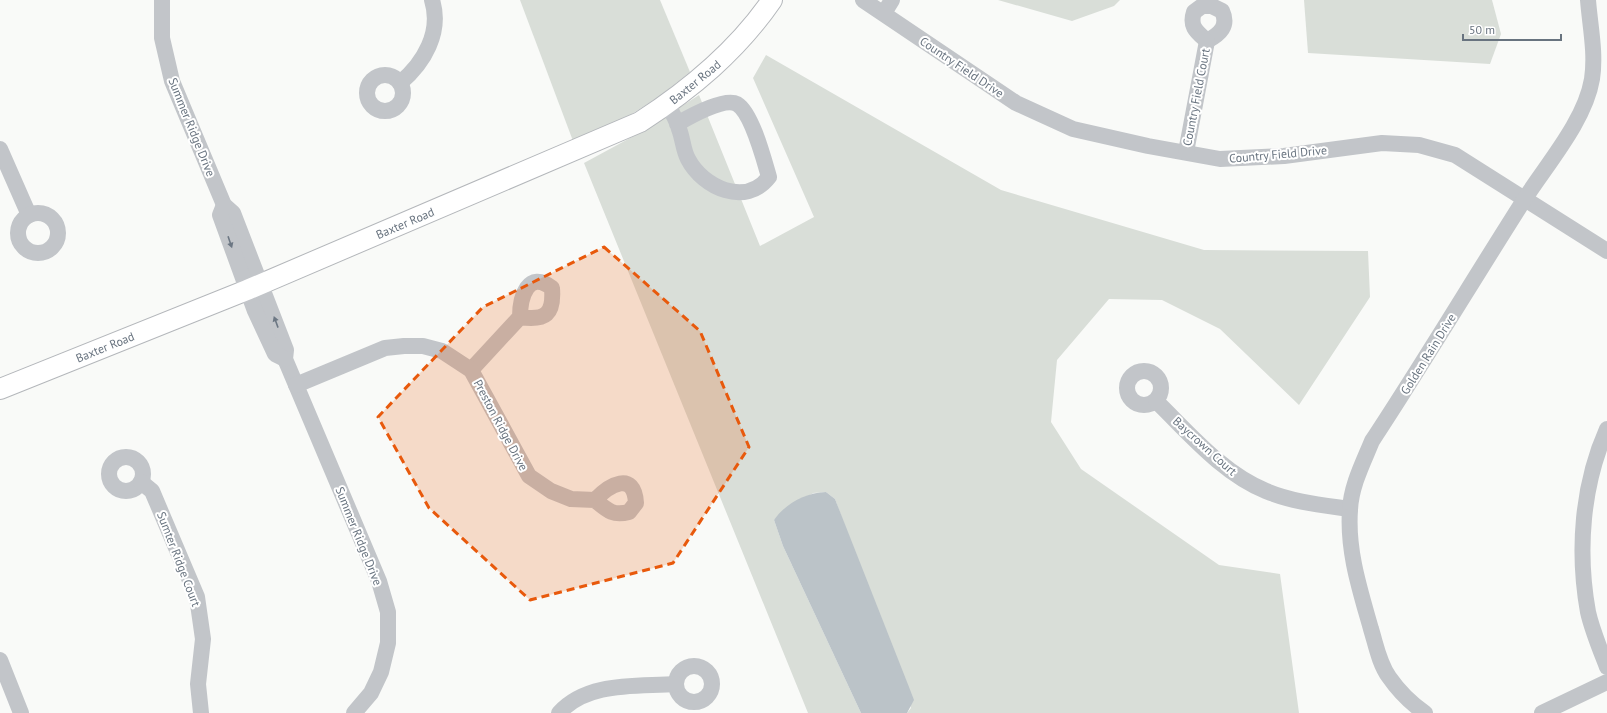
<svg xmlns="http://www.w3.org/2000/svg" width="1607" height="713" viewBox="0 0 1607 713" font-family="'PT Sans',sans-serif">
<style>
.green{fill:#d9ded8}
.water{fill:#bbc3c8}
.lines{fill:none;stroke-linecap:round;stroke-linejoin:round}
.major-casing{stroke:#b4b7bb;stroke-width:22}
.minor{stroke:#c2c5c9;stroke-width:16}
.major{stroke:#fff;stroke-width:20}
.oneway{fill:#6c7783}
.marked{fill:#e8590c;fill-opacity:0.2;stroke:#e8590c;stroke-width:3;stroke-dasharray:8 5;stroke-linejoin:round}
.labels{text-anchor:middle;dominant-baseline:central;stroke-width:4;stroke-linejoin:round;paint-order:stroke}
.street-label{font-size:12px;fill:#68737f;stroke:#fff}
</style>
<rect width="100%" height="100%" fill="#f9faf8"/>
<g class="green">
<polygon points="520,0 660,0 690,72 660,96 624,119 573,141"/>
<polygon points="998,0 1120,0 1114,6 1072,21"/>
<polygon points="1304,0 1492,0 1501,34 1490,64 1308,53"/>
<polygon points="766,55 1001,190 1204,250 1368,251 1370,297 1299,405 1220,329 1162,300 1109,299 1057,360 1051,422 1081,469 1219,565 1280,574 1299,713 907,713 911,708 835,499 826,492 813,493 774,520 783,546 861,713 808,713 584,163 643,131 699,95 760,246 814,217 753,78"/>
</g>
<path class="water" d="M826,492l9,7 74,188 5,13 -7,13h-46l-78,-167 -9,-26c12,-17 31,-27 52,-28z"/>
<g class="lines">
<g class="major-casing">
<path id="major" d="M0,389l247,-99 393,-168c51,-33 97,-71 132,-122"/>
</g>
<g class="minor">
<polyline points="162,0 162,38 172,81 224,205 233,213 286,350 285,359 379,581 388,612 388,643 381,672 371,693 354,713"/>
<polyline points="863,0 1016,103 1073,129 1148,146 1220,159 1284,156 1382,143 1419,145 1455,155 1607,251"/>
<path d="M1202,6h10l10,5c7,15 -2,23 -15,30 -10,-9 -18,-14 -13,-29z"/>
<polyline points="884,13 892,0"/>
<circle cx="385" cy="93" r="18"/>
<path d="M400,83c24,-20 42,-51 32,-83"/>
<path d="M668,104c3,8 9,16 11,25 4,10 4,21 9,30 15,29 58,48 81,18 -5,-17 -17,-64 -32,-73 -13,-7 -48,13 -60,20"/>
<polyline points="0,149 29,215"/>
<polyline points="1186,152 1207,41"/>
<polyline points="224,205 220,215 255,311 275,354 285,359"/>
<circle cx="38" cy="233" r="20"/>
<path d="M471,370l49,-53c26,4 34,-3 32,-29 -24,-19 -32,9 -32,29"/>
<circle cx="1144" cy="388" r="17"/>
<path d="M296,385l89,-37 19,-2h19l19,5 29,19 58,106 22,15 20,8 24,1c13,11 18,16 34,12l7,-9c-2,-33 -27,-18 -41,-3"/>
<path d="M1156,401c33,32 66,72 110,90 26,11 56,14 84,18"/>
<path d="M1607,429c-25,56 -30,122 -19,183 4,18 12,37 19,55"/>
<circle cx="126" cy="474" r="17"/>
<polyline points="141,482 152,491 197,597 203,639 198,684 201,713"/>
<polyline points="0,660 21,713"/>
<circle cx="694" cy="684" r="18"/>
<path d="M559,713c29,-32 78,-26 117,-29"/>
<path d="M1425,713c-13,-9 -27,-23 -36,-36 -10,-14 -13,-32 -18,-48 -11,-39 -24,-78 -21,-119 1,-24 13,-47 22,-69 52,-79 101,-161 152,-241 23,-36 61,-79 68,-121 4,-26 -2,-53 -4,-79"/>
<polyline points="1542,713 1607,682"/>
</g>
<use href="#major" class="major"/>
</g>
<defs><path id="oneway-solid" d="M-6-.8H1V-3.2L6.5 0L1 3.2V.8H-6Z"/></defs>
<g class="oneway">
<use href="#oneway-solid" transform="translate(230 242) rotate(71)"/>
<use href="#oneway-solid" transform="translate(276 322) rotate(-110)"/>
</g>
<path class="marked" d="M604,247l96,84 49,116 -76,116 -143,37 -101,-92 -51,-91 105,-110z"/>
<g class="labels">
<g class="street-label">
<text transform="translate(962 67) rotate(34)">Country Field Drive</text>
<text transform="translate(695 82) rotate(-39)">Baxter Road</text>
<text transform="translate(1196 97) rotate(-79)">Country Field Court</text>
<text transform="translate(192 127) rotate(68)">Summer Ridge Drive</text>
<text transform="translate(1278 154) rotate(-5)">Country Field Drive</text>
<text transform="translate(405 223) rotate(-23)">Baxter Road</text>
<text transform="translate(105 347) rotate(-22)">Baxter Road</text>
<text transform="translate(1428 354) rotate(-58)">Golden Rain Drive</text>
<text transform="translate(501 425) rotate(62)">Preston Ridge Drive</text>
<text transform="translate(1205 446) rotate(42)">Baycrown Court</text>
<text transform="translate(359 536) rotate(68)">Summer Ridge Drive</text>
<text transform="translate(179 559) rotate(69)">Sumter Ridge Court</text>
</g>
</g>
<path d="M1463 34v6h98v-6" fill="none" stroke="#68737f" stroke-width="2"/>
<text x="1469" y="34" font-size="12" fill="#68737f" stroke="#ffffff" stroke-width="3" paint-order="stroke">50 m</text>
</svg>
